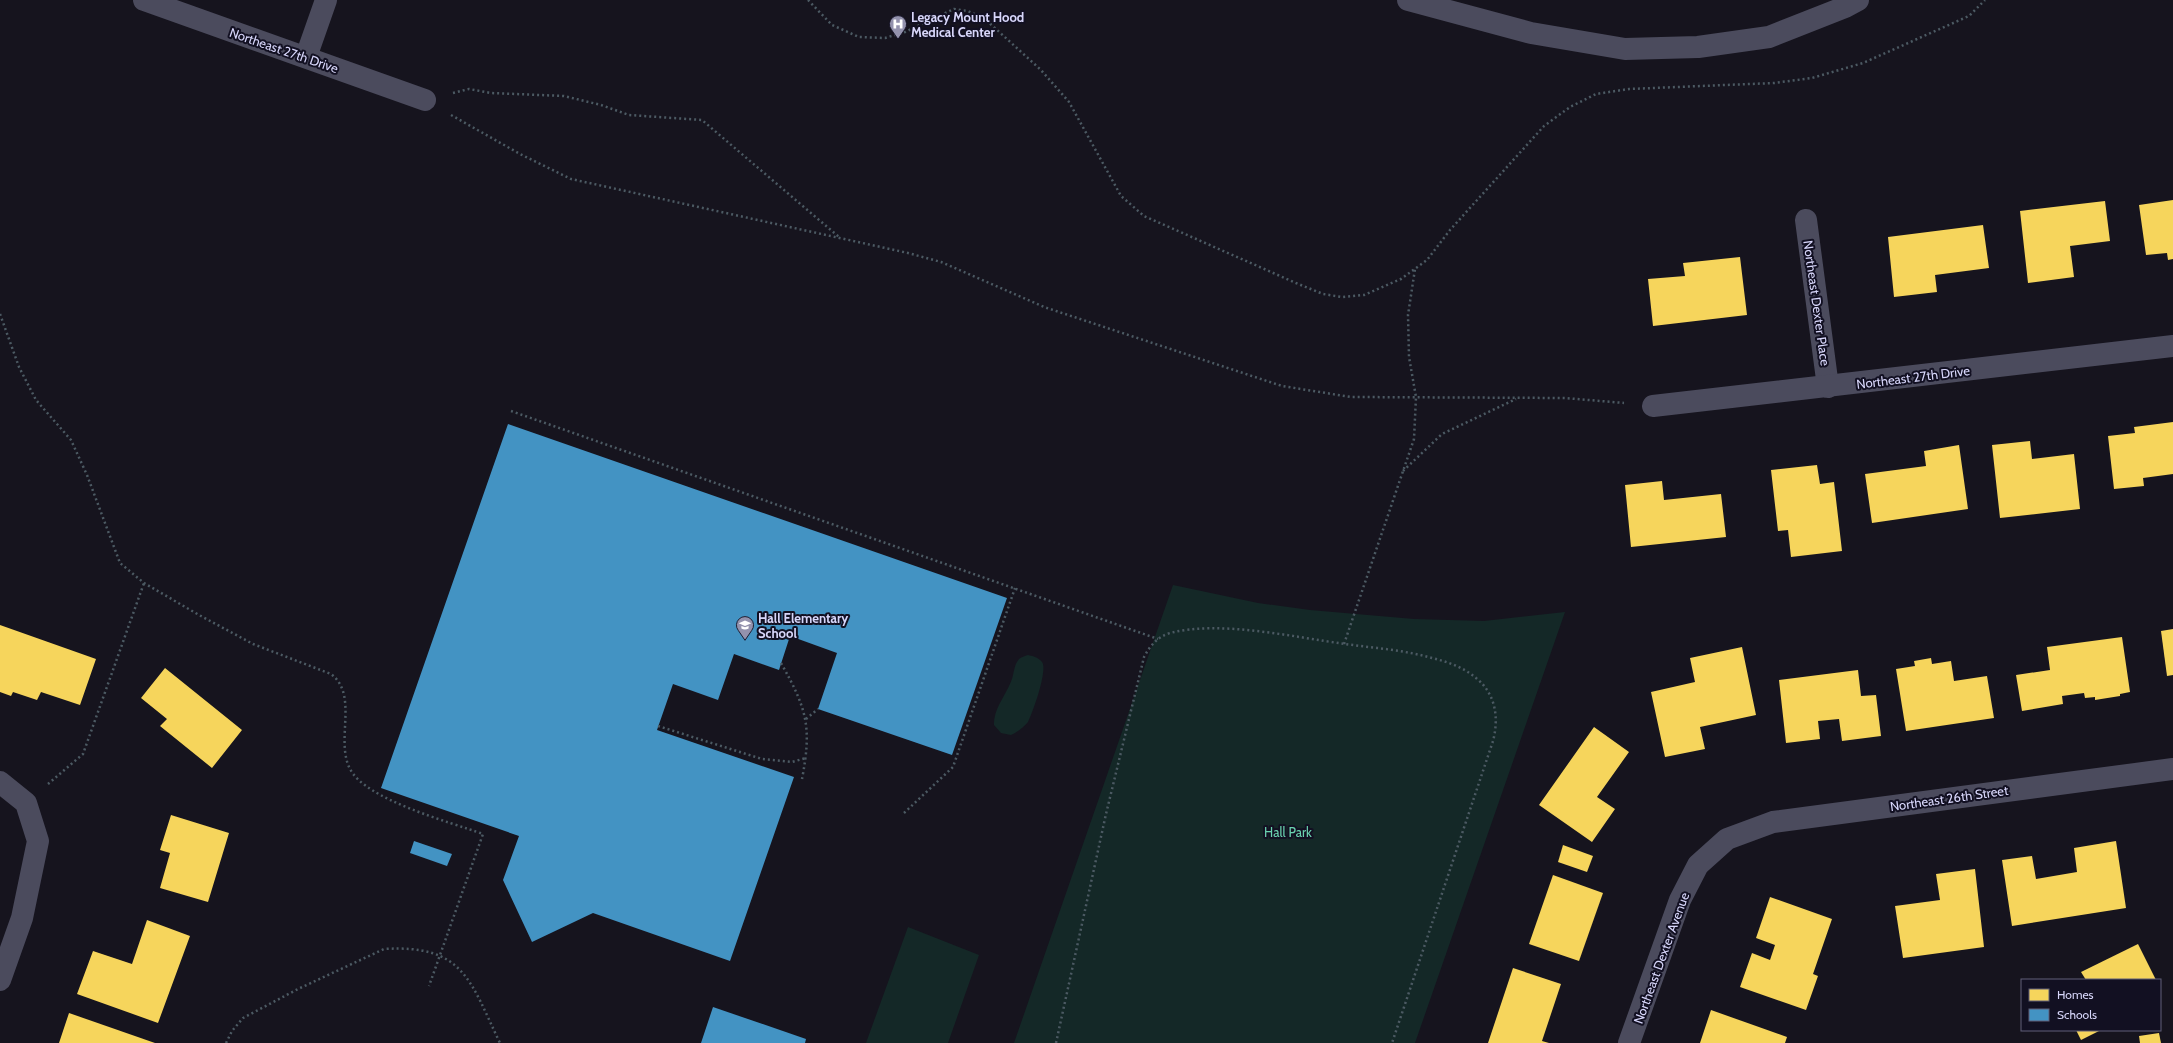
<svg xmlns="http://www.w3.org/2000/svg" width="2173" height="1043" viewBox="0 0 2173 1043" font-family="Cabin,sans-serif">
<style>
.green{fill:#142827}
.homes{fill:#f6d55c}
.schools{fill:#4393c3}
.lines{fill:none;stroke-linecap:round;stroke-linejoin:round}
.path{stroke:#4c5a63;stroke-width:2.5;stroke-dasharray:2 3;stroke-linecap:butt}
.minor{stroke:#4b4b5d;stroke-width:22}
.labels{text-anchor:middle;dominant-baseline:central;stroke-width:4;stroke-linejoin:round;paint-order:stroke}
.poi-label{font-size:13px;font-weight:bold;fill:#d7d6fa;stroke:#121022;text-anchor:start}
.street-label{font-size:13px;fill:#d7d6fa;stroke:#121022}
.park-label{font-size:13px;fill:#6ad2af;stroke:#121022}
</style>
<rect width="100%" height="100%" fill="#16141e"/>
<g class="green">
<polygon points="1173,585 1258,603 1310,610 1414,619 1484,621 1565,612 1415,1043 1014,1043"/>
<path d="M1028,655c4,1 10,2 14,7 6,8 -9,50 -14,60 -5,6 -11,10 -17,13l-10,-2 -7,-8c0,-18 12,-29 18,-46 2,-6 2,-14 7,-20 2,-2 6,-3 9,-4z"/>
<polygon points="908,927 979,955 948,1043 866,1043"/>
</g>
<g class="homes">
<polygon points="2173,200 2173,259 2168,260 2167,253 2146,255 2139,205"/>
<polygon points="2105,201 2110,241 2070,246 2074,277 2028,283 2020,211"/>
<polygon points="1983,225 1989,268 1935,275 1937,292 1894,297 1888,237"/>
<polygon points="1740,257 1747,315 1653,326 1648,279 1685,276 1683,263"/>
<polygon points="2173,422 2173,474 2143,478 2144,486 2114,489 2108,436 2135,433 2134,427"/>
<polygon points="2030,441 2032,459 2074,454 2080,509 2000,518 1992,445"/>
<polygon points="1959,445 1968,509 1872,523 1865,474 1926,466 1924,451"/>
<polygon points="1817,465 1820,484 1834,482 1842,551 1791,557 1788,530 1778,531 1771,470"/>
<polygon points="1662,481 1664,500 1721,494 1726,537 1631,547 1625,485"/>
<polygon points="0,625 96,659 80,705 41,692 37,700 13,692 11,696 0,692"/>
<polygon points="2173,629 2173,675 2167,676 2161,631"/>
<polygon points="2122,637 2130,692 2120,694 2120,696 2095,700 2095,697 2085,698 2084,693 2062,696 2063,704 2022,711 2016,675 2050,670 2047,647"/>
<polygon points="1742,647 1756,715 1700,727 1705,749 1665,757 1651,692 1695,682 1690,658"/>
<polygon points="1931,658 1932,664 1951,661 1954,681 1987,676 1994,718 1906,731 1896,669 1915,666 1914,661"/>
<polygon points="165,668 242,730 212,768 160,726 167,719 141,698"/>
<polygon points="1858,670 1861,696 1876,695 1881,736 1842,741 1839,719 1818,721 1820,739 1786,743 1779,680"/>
<polygon points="1594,727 1629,752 1597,797 1615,809 1592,842 1539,805"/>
<polygon points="171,815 229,833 208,902 160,888 170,853 160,850"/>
<polygon points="2116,841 2126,908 2012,926 2002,860 2032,856 2036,879 2077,872 2074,848"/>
<polygon points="1563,845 1593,856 1587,872 1558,862"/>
<polygon points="1975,869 1984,947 1903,958 1895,906 1940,900 1936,874"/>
<polygon points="1553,875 1603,893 1579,961 1529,944"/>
<polygon points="1770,897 1832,919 1813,974 1818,976 1806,1010 1740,987 1752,953 1770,960 1775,945 1756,938"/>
<polygon points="147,920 190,936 158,1023 77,994 93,951 132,964"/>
<polygon points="2138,944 2156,980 2086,980 2081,972"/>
<polygon points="1513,968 1561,984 1542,1041 1549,1043 1488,1043"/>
<polygon points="1711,1010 1787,1037 1785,1043 1700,1043"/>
<polygon points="69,1013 155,1043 59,1043"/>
<polygon points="2076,1030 2101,1030 2081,1040"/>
<polygon points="2159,1033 2161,1043 2140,1043 2139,1036"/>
</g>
<g class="schools">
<polygon points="508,424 1007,598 952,755 818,709 837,653 790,636 779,670 734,654 718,700 673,684 657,730 794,777 730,961 593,913 532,942 503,880 519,836 381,788"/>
<polygon points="414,841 452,854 447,866 410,853"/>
<polygon points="713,1007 806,1039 805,1043 701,1043"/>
</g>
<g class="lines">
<g class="path">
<polyline points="808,0 832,25 859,37 885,38 905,32 954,9 968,11 985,19 1041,70 1069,102 1121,196 1144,216 1296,283 1323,294 1342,297 1364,295 1401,279 1427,260 1450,230 1544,126 1570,107 1596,94 1629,89 1774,83 1812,78 1863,63 1969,16 1985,0"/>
<polyline points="453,93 469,89 491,93 564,96 601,105 629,115 702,120 839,237"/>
<polyline points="451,115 520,154 571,179 908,253 941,262 1044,307 1282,386 1351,397 1565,398 1624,403"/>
<path d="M0,314l19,53 17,33 35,40 16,35 33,88 24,20 55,32 54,29 78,30c28,21 4,66 19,95 16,31 100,53 133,65l-54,152"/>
<polyline points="511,411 1158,639"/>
<polyline points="1403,471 1442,434 1516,399"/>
<polyline points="1344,644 1414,439 1416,397 1409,357 1408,315 1415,269"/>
<path d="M781,663c26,46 31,64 21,116"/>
<polyline points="806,719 818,709"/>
<polyline points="658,726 762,759 792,762 806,758"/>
<polyline points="48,784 83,754 144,583"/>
<polyline points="904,813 953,767 1015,588"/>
<path d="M226,1043l6,-12 11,-13 55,-29 86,-40c80,-5 86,32 116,94"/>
<path d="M1056,1043l50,-229 38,-157c6,-11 13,-20 26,-24 50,-13 123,4 175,11 29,4 59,6 87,14 16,4 31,9 44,20 20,16 23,40 17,63l-101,302"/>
</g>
<g class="minor">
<polyline points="144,0 425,100"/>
<polyline points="1408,0 1531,33 1625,49 1698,47 1769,37 1845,7 1858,0"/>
<polyline points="306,57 326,0"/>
<polyline points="1806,220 1828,387"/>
<polyline points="1653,406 2173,346"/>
<polyline points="0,782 26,803 38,841 22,918 0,980"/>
<polyline points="1629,1043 1680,900 1698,865 1727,839 1773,822 2173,769"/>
</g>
</g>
<defs>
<g id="hospital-pin" transform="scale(0.9)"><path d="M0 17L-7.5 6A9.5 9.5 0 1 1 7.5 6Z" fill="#9392ad" stroke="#121022"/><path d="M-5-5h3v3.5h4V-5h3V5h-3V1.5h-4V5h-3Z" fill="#fff"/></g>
<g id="school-pin" transform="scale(0.9)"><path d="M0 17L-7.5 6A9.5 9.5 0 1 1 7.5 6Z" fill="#9392ad" stroke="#121022"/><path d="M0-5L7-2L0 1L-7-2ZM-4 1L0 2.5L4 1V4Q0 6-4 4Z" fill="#fff"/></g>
</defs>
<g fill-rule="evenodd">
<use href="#hospital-pin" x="898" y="24"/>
<use href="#school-pin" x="745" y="625"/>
</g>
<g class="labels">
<g class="poi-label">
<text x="911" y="17">Legacy Mount Hood<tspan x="911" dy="15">Medical Center</tspan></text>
<text x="758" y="618">Hall Elementary<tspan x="758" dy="15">School</tspan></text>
</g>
<g class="street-label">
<text transform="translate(284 50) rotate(19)">Northeast 27th Drive</text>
<text transform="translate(1817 303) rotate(82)">Northeast Dexter Place</text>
<text transform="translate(1913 377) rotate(-7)">Northeast 27th Drive</text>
<text transform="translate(1949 798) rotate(-8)">Northeast 26th Street</text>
<text transform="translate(1661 958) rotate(-70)">Northeast Dexter Avenue</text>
</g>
<g class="park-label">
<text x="1288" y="832">Hall Park</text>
</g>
</g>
<rect x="2021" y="979" width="140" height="52" fill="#121022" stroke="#615f78"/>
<rect x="2029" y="989" width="20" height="12" fill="#f6d55c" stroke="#615f78"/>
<text x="2057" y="999" font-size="12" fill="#d7d6fa">Homes</text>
<rect x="2029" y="1009" width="20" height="12" fill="#4393c3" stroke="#615f78"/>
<text x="2057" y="1019" font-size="12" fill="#d7d6fa">Schools</text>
</svg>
